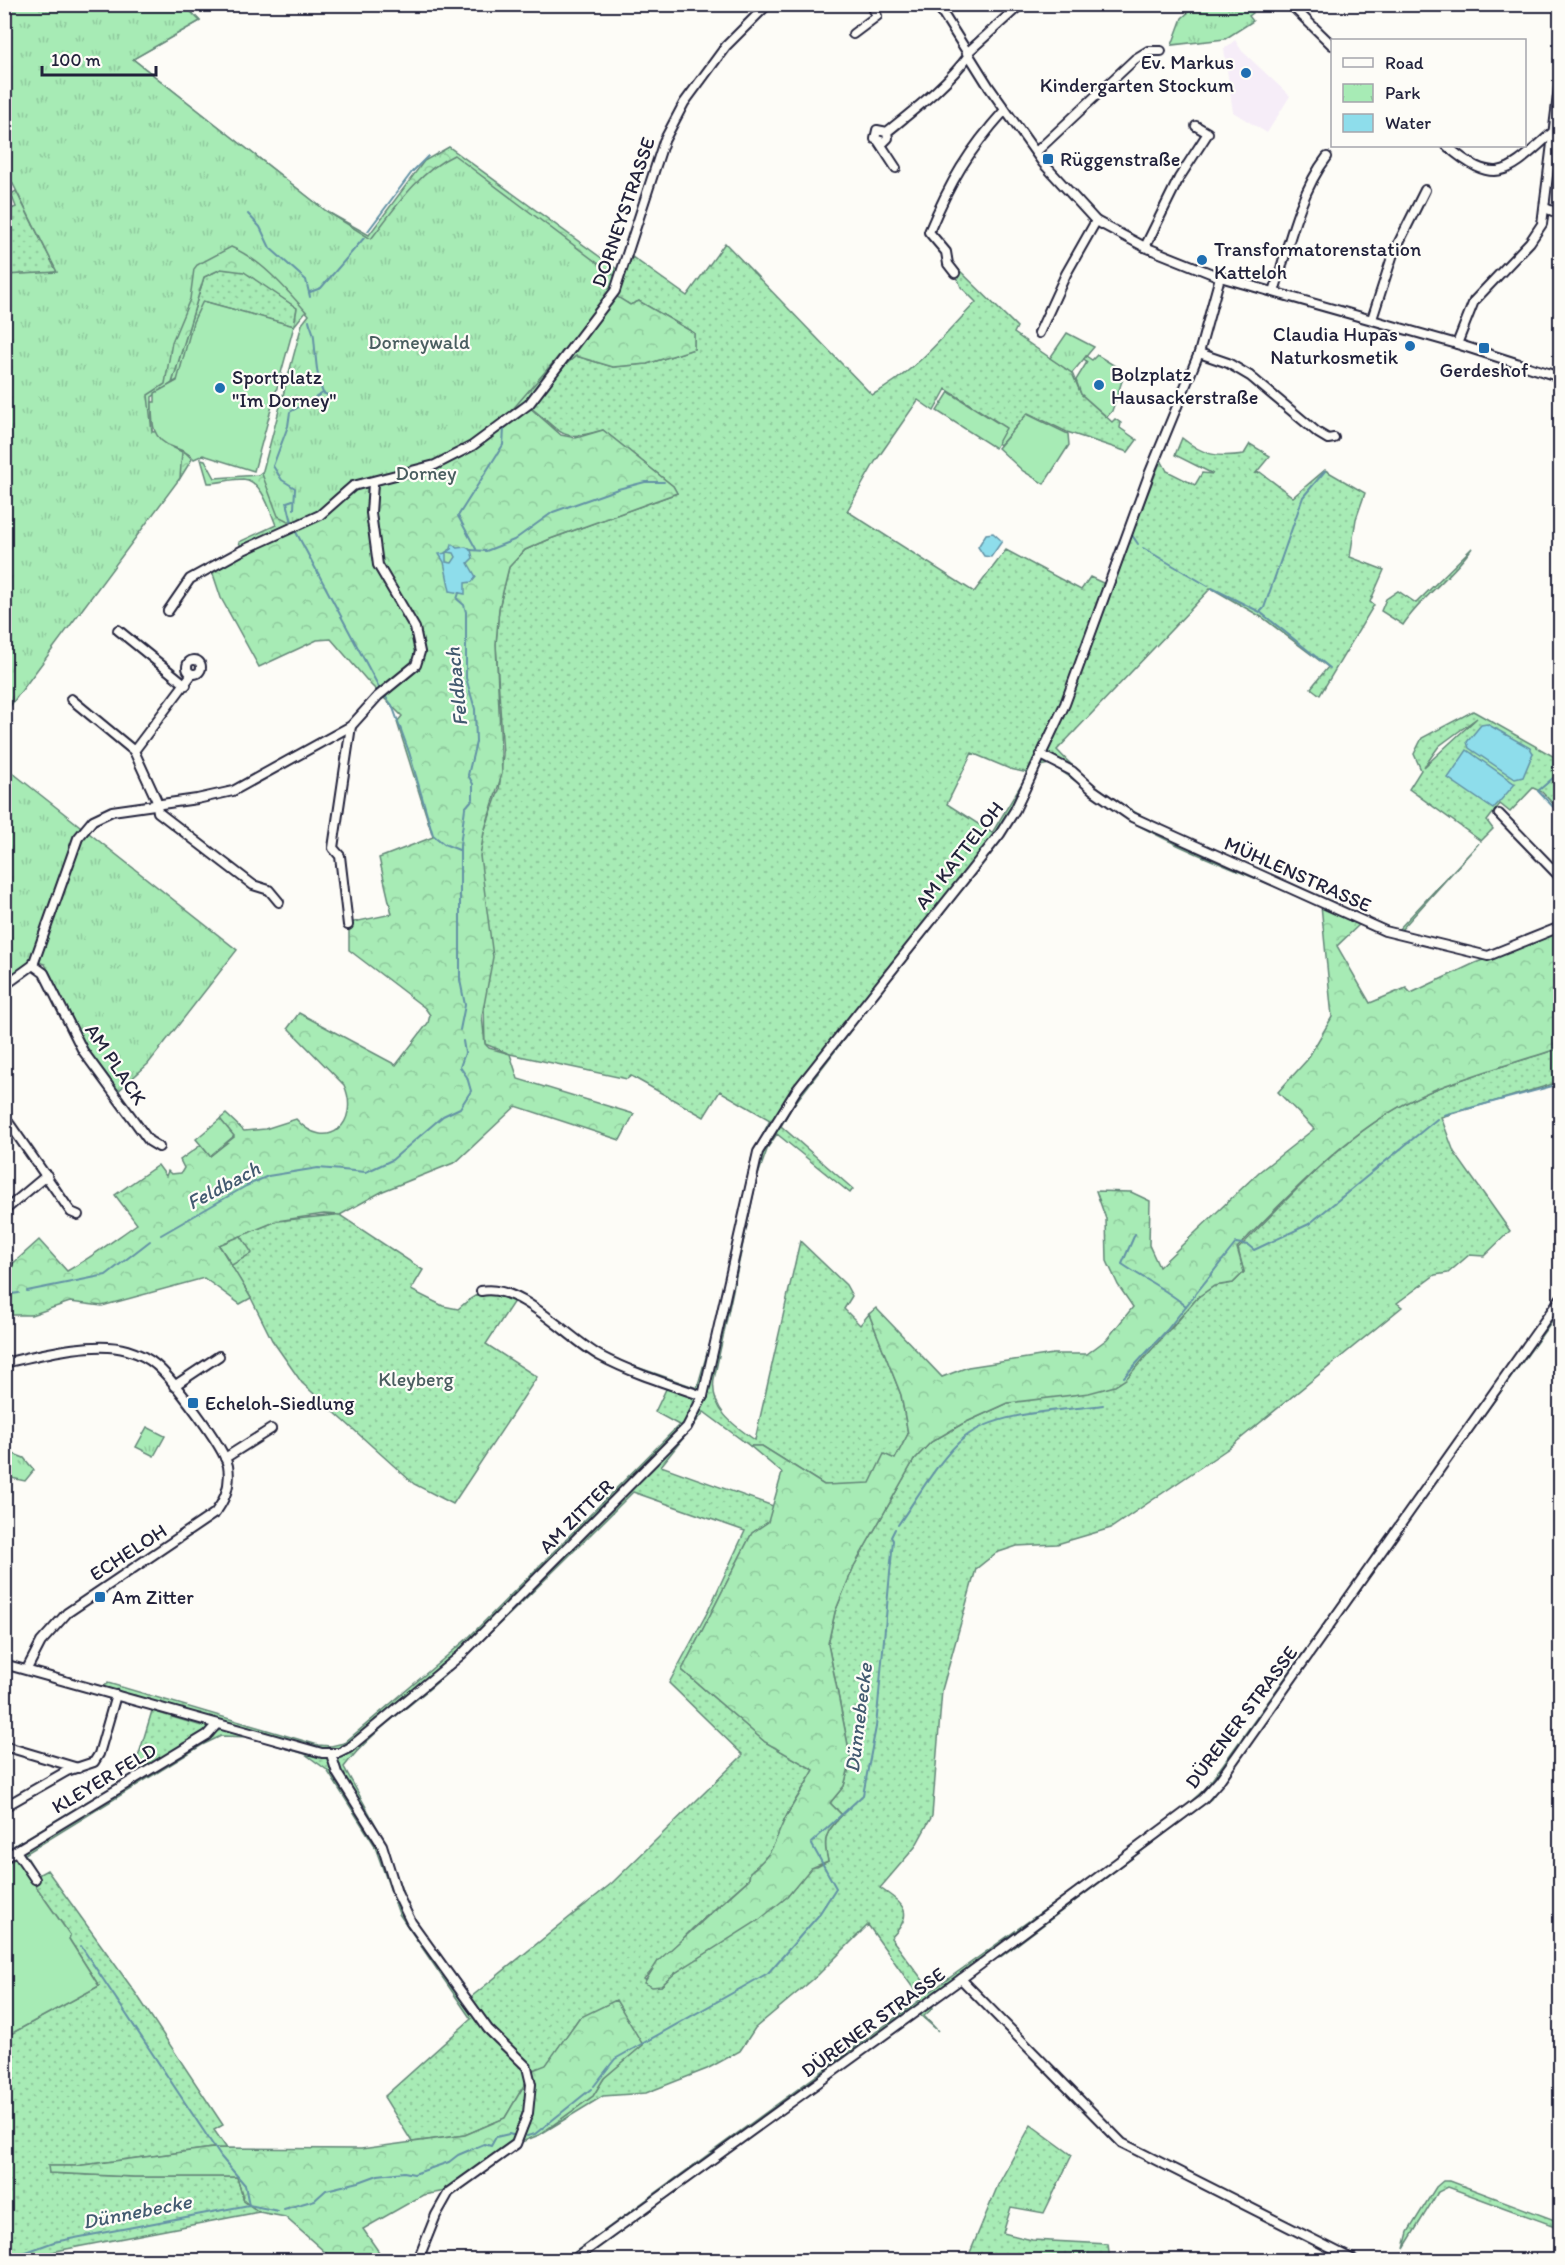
<svg xmlns="http://www.w3.org/2000/svg" width="1565" height="2265" viewBox="0 0 1565 2265" font-family="Itim,sans-serif">
<style>
.built{fill:#f6edf8}
.grass{fill:url(#grass-dots);stroke:#648678;stroke-width:1.5;fill-rule:evenodd}
.forest{fill:url(#forest-crowns);stroke:#648678;stroke-width:1.5}
.park{fill:url(#park-tufts);stroke:#648678;stroke-width:1.5}
.pitch{fill:#a7ebb5;stroke:#648678;stroke-width:1.5}
.water{fill:#8eddeb;stroke:#6392a5;stroke-width:1.5}
.lines{fill:none;stroke-linecap:round;stroke-linejoin:round}
.stream{stroke:#6392a5;stroke-width:2}
.minor-casing{stroke:#22223b;stroke-width:12}
.minor{stroke:#fdfcf7;stroke-width:8}
.poi-dot{fill:#1f6fb2;stroke:#fdfcf7;stroke-width:2}
.labels{text-anchor:middle;dominant-baseline:central;stroke-width:4.5;stroke-linejoin:round;paint-order:stroke}
.poi-label{font-size:20px;fill:#22223b;stroke:#fdfcf7;text-anchor:start}
.street-label{font-size:20px;fill:#22223b;stroke:#fdfcf7}
.park-label{font-size:20px;fill:#4a5e60;stroke:#fdfcf7}
.water-label{font-size:21px;font-style:italic;fill:#425a70;stroke:#fdfcf7}
</style>
<defs>
<pattern id="grass-dots" width="8" height="8" patternUnits="userSpaceOnUse" patternTransform="scale(1.5)"><rect width="8" height="8" fill="#a7ebb5"/><path d="M2 2h.1M6 6h.1" fill="none" stroke="#8fc99d" stroke-width="1.8" stroke-linecap="round"/></pattern>
<pattern id="forest-crowns" width="20" height="18" patternUnits="userSpaceOnUse" patternTransform="scale(1.5)"><rect width="20" height="18" fill="#a7ebb5"/><path d="M2 6a3 3 0 1 1 6 0M12 15a3 3 0 1 1 6 0" fill="none" stroke="#8fc99d"/></pattern>
<pattern id="park-tufts" width="24" height="20" patternUnits="userSpaceOnUse" patternTransform="scale(1.5)"><rect width="24" height="20" fill="#a7ebb5"/><path d="M3 7l-1-3M5 7V3M7 7l1-3M15 17l-1-3M17 17v-4M19 17l1-3" fill="none" stroke="#8fc99d"/></pattern>
</defs>
<rect width="100%" height="100%" fill="#fdfcf7"/>
<filter id="ink" filterUnits="userSpaceOnUse"><feTurbulence type="fractalNoise" baseFrequency=".0167" numOctaves="2"/><feDisplacementMap in="SourceGraphic" scale="12" xChannelSelector="R" yChannelSelector="G"/><feConvolveMatrix kernelMatrix="1 2 1 2 8 2 1 2 1" color-interpolation-filters="sRGB"/></filter>
<g filter="url(#ink)">
<polygon class="built" points="1235,40 1242,51 1290,96 1267,133 1233,112 1224,49"/>
<g class="grass">
<polygon points="16,191 57,272 16,277 5,275 5,204 9,210 16,207 11,194"/>
<path d="M725,243l147,152c42,-22 72,-59 104,-93l-15,-15 -9,-24 65,64 -3,6 58,40 9,21 31,28 3,-3 6,4 -1,5 17,12 -9,12 -61,-20 -39,-19 -28,32 -2,-2 6,-17 -58,-37 -12,22 -16,-11 -43,62 -28,49 127,81 32,-42 75,40 9,-13 15,7 26,-48 30,-76 6,11 28,14 7,-12 11,1 -38,-19 7,-17c21,17 35,20 62,16l6,-10 20,12 -15,18 5,-2 33,25 32,-27 40,23 -9,26 -6,38 34,13 -14,32 4,3 -54,90 -9,-7 17,-21 -65,-49 -52,-30 -154,162c49,54 111,81 176,110 45,20 89,40 134,60l31,10 81,-87 -78,87 78,21 -85,-20 -28,-10 -6,3c-73,-36 -153,-61 -224,-100 -31,-17 -56,-43 -86,-60l-18,4 -20,42 -17,25 7,5 -134,168 -76,99 -11,19 72,63 -3,4 -73,-59 -9,13 -11,31 -43,201c-4,30 19,46 41,61l45,-199 46,44 6,11 -8,13 16,16 9,-11 32,81 7,39 -13,25 -11,-4 -14,29 -46,1 -62,-39h-12l-46,-34 -43,54 112,40 -4,16 -17,11 -70,137 83,72 49,28c-9,16 -21,32 -29,49 -13,27 -9,33 -35,53l-1,7 -56,49 -49,51 17,7 14,-13 112,-76 24,-30h6l11,-6c-6,-23 -2,-29 14,-46l-12,-12 14,-17 7,-26 -23,-116 7,-32 19,-46 60,-106 17,-18 31,-18 46,-21 33,-5 131,-70 26,-31 16,-11 19,-3 11,-11 -6,-23c58,-58 115,-126 193,-158 41,-17 87,-29 129,-43v34l-119,35 13,35 56,79 -26,25 -15,-1 -21,18 -13,2 -38,28 5,4 -173,141 -118,80 -54,16 -40,2 -21,7 -20,16 -34,121 -10,126 -17,31 -35,41c25,17 35,25 11,50l40,53 238,-170 37,-33 297,-413 6,3 51,-73v5l-139,192 -210,297 -212,159 -7,-6 -55,39 -5,13 1,4 -9,8 14,15 -19,-17 -337,246h-18l357,-261 -53,-74 -51,51 -62,52 -15,23 -33,18 -61,24 -43,3 -64,39 54,-39 11,-18 38,-33 -63,-27 -33,48 -13,4 -28,48 -40,17 -53,7 -28,-45 87,-78 -72,-105 -25,-70 -47,-74 -22,-16 -56,-17 -28,-1 -19,9 -177,109 13,21 9,-5 90,125 86,130 -9,5 14,20 -15,-2 -137,18h-27v7l85,4h103l7,24 15,11 -203,39 -27,9h-24v-223l94,-51 -30,-47 1,-4 -54,-77 -11,6v-13l128,-77 19,-63 50,15 4,-8 -105,-31 7,-4 210,62 13,1 13,-3 124,-105 211,-213 -24,-13 12,-25 -59,-30 89,31 20,-69 35,-163 18,-36 -50,-29 -16,26 -73,-41 -4,3 -117,-25 -25,-10 -5,-188 4,-24 15,-42 4,-35 -7,-111 3,-36 10,-41 16,-17 25,-11 127,-46 -4,-7 -70,-56c-45,13 -39,3 -73,-23l24,-32 22,-19 37,11 34,-3 47,-15v-16l-55,-32 -9,4 -14,-8 16,-40 55,39zM972,753l38,16 18,4 -36,60 -45,-29zM633,1492l112,39 -37,80 -39,72 74,72 -131,128 -141,114 -54,-74 -11,-21 -22,-62 -40,-73c26,-35 66,-60 98,-89 66,-60 128,-123 191,-186z"/>
<polygon points="221,269 244,271 297,308 294,326 206,302 185,376 172,383 204,277"/>
<path d="M1472,548c-20,29 -50,48 -69,77l-22,-14 5,-12 12,-8 18,12z"/>
<path d="M1473,711l87,49v51l-18,-19 -9,-4 -23,24 -10,-8 -13,17 6,8 -12,12 -72,-52 12,-19 -7,-16 8,-16zM1477,718l-53,49 15,-21z"/>
<path d="M342,1209l-1,7 82,54 -12,20 32,16 15,3c26,-23 26,-17 58,-11l-30,46 51,33 -84,127 -39,-20 -112,-101 -30,-43 -21,-42 -33,-53 59,-24 58,-6z"/>
<polygon points="1031,2125 1072,2155 1044,2213 1011,2207 1003,2233 1032,2240 1108,2244 1110,2260 967,2260 998,2185"/>
<polygon points="1443,2181 1450,2181 1560,2222 1560,2228 1448,2187 1438,2192 1404,2248 1408,2232 1436,2187"/>
</g>
<g class="forest">
<path d="M5,5h180l15,16 -67,38 193,152 43,24 55,-74 25,-14 169,123 -7,23 19,12 9,-4 55,32v16l-47,15 -34,3 -37,-11 -24,18 -24,32 33,29 15,3 27,-8 70,56 4,7 -127,46 -25,11 -16,17 -10,41 -3,36 6,130 -18,58 -4,24 13,101 -11,59 3,28 4,4 21,6 8,25 116,35 -14,26 -104,-34 -60,56 -73,29 -43,24 -16,-1 -47,7 -58,24 32,53 -11,6 -36,-26 -102,28 -32,-4 -39,13h-26v-47l4,-1 30,-27 28,31c24,-13 47,-31 70,-47l-22,-29 43,-30 8,11 2,-5 3,3 10,-1 3,-5 -4,-8 21,-15 9,11 24,-19 -14,-18 6,-5 18,17 21,-2 31,-10c31,35 65,4 48,-34l-56,-57 11,-15 97,52 32,-42 2,-8 -5,-7 -76,-58v-27l43,-9 -13,-56 54,-21 -36,-115 5,-6 -31,-31 -40,-46 -14,1 -58,27 -38,-69 -9,-27 32,-18 -5,-11 37,-17c-6,-14 -14,-45 -33,-46 -12,0 -23,4 -35,4l-7,-24 4,1 10,18 43,-3 4,-3 16,12 34,-167 -6,-6 -12,15 3,-18 -53,-36 -23,-3 -17,8 -32,106 -20,14v38l33,17 7,7 -13,21 -163,-203 42,-5z"/>
<path d="M1321,905l39,19 -23,22 33,57 36,-15 5,5 64,-30 85,-33v118c-42,14 -88,26 -129,43 -78,33 -136,99 -194,157l7,24 -11,11 -19,3 -16,11 -72,82 -11,7 -26,7 -81,10 -46,21 -31,18 -17,18 -60,106 -19,46 -7,32 23,116 -7,26 -14,17 12,12c-16,17 -20,23 -14,46l-17,7 -24,29 -28,23 -84,53 -14,13 -9,1 -8,-4 14,-22 91,-82 1,-7c25,-20 22,-26 35,-53 8,-16 20,-32 29,-49l-49,-28 -83,-72 70,-137 16,-11 14,-49 -32,-27h12l62,39 46,-2 14,-29 11,5 13,-25 -7,-39 -32,-81 7,-6 66,69 26,-10 85,-13h34l20,-15 26,-32 -15,-22 -11,-24 -1,-42 -10,-28 35,1 19,9 -1,44 10,22 100,-95 55,-43 -36,-37 29,-32 25,-43z"/>
<polygon points="616,2000 643,2045 604,2078 593,2096 539,2135 509,2147 446,2191 423,2195 363,2229 381,2255 380,2260 334,2260 285,2217 259,2212 244,2201 237,2177 134,2177 49,2173 48,2166 76,2166 213,2148 361,2149 465,2135 505,2118 533,2070 546,2065 579,2018"/>
</g>
<g class="park">
<path d="M5,5h179l16,16 -67,38 193,152 45,28c24,-31 47,-67 83,-84l162,122 -13,28 -104,120 -34,22 -38,17 -71,17 -12,6 -32,29 -12,5h-12l-10,-5 -16,-42 40,-150 7,-9c-22,-25 -47,-55 -78,-68l-34,18 -3,4 -4,30 -18,43 -7,42 -17,11 4,37 13,-1 5,15 12,6 -2,26 -175,235v-438l52,-3 -52,-104z"/>
<polygon points="1197,5 1244,5 1253,13 1249,16 1253,21 1225,39 1172,45 1182,18"/>
<polygon points="1067,333 1094,347 1072,373 1050,358"/>
<polygon points="4,766 237,950 148,1064 116,1093 84,1043 45,964 32,960 5,980"/>
<polygon points="241,1236 252,1253 232,1265 219,1245"/>
<polygon points="147,1427 165,1436 154,1456 136,1447"/>
<path d="M11,1453l13,5 10,12 -9,11 -18,-4c-5,-10 -2,-16 4,-24z"/>
</g>
<g class="pitch">
<path d="M203,301l91,25 -40,145 -51,-16 -9,4c-6,-7 -13,-9 -21,-12 -22,-7 -21,-25 -21,-45h3v-9l22,-12 16,-59z"/>
<polygon points="1097,355 1125,372 1112,411 1107,417 1081,394 1076,380 1087,362 1084,359 1086,356 1092,360"/>
<polygon points="949,392 1006,428 995,448 937,411"/>
<polygon points="1027,414 1068,434 1069,445 1044,484 1023,471 998,448"/>
<polygon points="220,1119 234,1136 210,1156 196,1139"/>
<polygon points="16,1858 70,1935 69,1939 99,1986 5,2037 5,1864"/>
</g>
<g class="water">
<polygon points="993,533 1002,541 991,557 984,556 978,547 986,534"/>
<polygon points="452,544 457,548 466,547 471,550 473,558 468,563 476,577 472,582 465,583 465,594 450,591 444,562 439,554 446,553 446,562 452,563 456,557 454,553 446,552 451,549"/>
<polygon points="1487,724 1530,748 1533,753 1523,777 1515,779 1469,748 1467,742 1481,725"/>
<polygon points="1467,750 1515,784 1493,809 1448,778"/>
</g>
<g class="lines">
<g class="stream">
<polyline points="248,214 260,227 270,248 306,280 310,297"/>
<polyline points="368,231 412,172 428,156"/>
<polyline points="310,292 321,288 364,238"/>
<polyline points="323,393 336,399"/>
<path d="M294,509l1,-21 -13,-8 -9,-14 15,-40 2,-14 33,-19c-7,-17 -7,-36 -9,-55 0,-6 -4,-12 -5,-18"/>
<polyline points="292,523 287,502 293,500"/>
<polyline points="296,532 381,691"/>
<polyline points="1132,535 1138,544"/>
<polyline points="1143,548 1208,586"/>
<polyline points="476,549 458,516 503,445 504,429"/>
<polyline points="470,550 486,551 514,540 553,512 618,489 645,482 664,482"/>
<polyline points="1212,588 1260,612 1330,668"/>
<polyline points="459,593 457,599 464,605 466,612 466,678 475,709 476,742 468,775 473,784 473,799 465,808 460,845 460,980 465,1005 460,1030"/>
<polyline points="1260,612 1264,608 1303,497 1325,471"/>
<polyline points="384,695 392,705 409,752 433,835 444,844 459,850"/>
<polyline points="1560,772 1538,791 1560,814"/>
<polyline points="1444,1115 1560,1084"/>
<path d="M1135,1234l-13,30c22,15 45,26 64,42"/>
<polyline points="161,1235 246,1186 268,1176 318,1168 366,1172 392,1160 443,1116 460,1108 471,1091 467,1077 460,1067 465,1053 463,1041"/>
<polyline points="27,1291 106,1275 150,1241"/>
<polyline points="4,1295 19,1293"/>
<polyline points="1124,1377 1167,1330 1236,1243 1248,1245 1254,1250 1309,1224 1437,1119"/>
<path d="M898,1525c19,-27 42,-68 67,-88 33,-26 98,-26 138,-32"/>
<polyline points="81,1946 221,2157 245,2185 249,2205"/>
<polyline points="594,2086 615,2059 768,1973 818,1916 836,1888 811,1843 863,1795 876,1727 893,1540 891,1537 895,1529"/>
<polyline points="527,2136 535,2134 591,2089"/>
<polyline points="284,2209 315,2200 326,2190 359,2182 378,2175 404,2172 414,2174 449,2162 458,2155 484,2144 491,2146 496,2137 509,2134 516,2136"/>
<polyline points="4,2260 54,2242 249,2205 278,2211"/>
</g>
<g class="minor-casing">
<g id="minor">
<polyline points="937,4 989,87 1043,163 1096,221 1145,247 1220,277 1457,344 1560,377"/>
<polyline points="1290,4 1332,45"/>
<polyline points="853,34 877,16 871,4"/>
<polyline points="967,53 1021,4"/>
<path d="M887,132l1,6 -4,4 -9,-3 2,-9 10,2c28,-23 60,-47 82,-77"/>
<polyline points="879,142 896,168"/>
<path d="M1447,146c50,43 62,25 105,-13"/>
<polyline points="1036,152 1135,59 1148,51 1161,51"/>
<polyline points="1545,208 1560,214"/>
<polyline points="1145,247 1179,178 1208,133 1196,126"/>
<path d="M955,273l-7,-9 -2,-12 -17,-20c21,-50 39,-81 76,-122"/>
<path d="M1274,292c13,-42 26,-101 53,-135"/>
<polyline points="1372,319 1393,254 1425,190"/>
<polyline points="1039,333 1066,274 1096,221"/>
<polyline points="1457,344 1474,301 1530,242 1542,224 1560,79"/>
<polyline points="1199,353 1228,363 1250,376 1318,433 1328,439 1334,438"/>
<polyline points="168,611 190,579 241,551 320,515 353,486 435,465 472,446 529,404 615,291 664,141 684,103 726,46 768,4"/>
<polyline points="118,630 186,685"/>
<circle cx="194" cy="667" r="7"/>
<polyline points="192,674 134,751 156,799 158,812 253,885 269,890 279,902"/>
<polyline points="71,699 134,751"/>
<polyline points="1041,755 1072,771 1093,790 1132,817 1385,931 1488,956 1560,927"/>
<polyline points="1499,814 1560,877"/>
<polyline points="348,925 340,856 333,848 351,726"/>
<polyline points="33,965 44,973 83,1051 149,1141 159,1147"/>
<polyline points="4,986 33,965 78,838 93,820 112,811 197,799 233,791 351,726 378,696 416,665 420,652 415,628 378,565 371,513 373,483"/>
<polyline points="4,1116 71,1212 78,1215"/>
<polyline points="4,1211 47,1175"/>
<polyline points="4,1260 8,1264"/>
<path d="M481,1291c40,-8 86,47 119,65 32,17 68,28 103,40"/>
<path d="M4,1363c35,-8 90,-23 123,-13 10,3 21,8 29,15 16,13 68,82 72,101 3,18 -2,33 -13,47l-148,100 -26,29 -14,27"/>
<polyline points="174,1386 219,1356"/>
<polyline points="225,1458 271,1429"/>
<polyline points="4,1664 322,1753 339,1753 349,1748 461,1655 687,1427 703,1396 758,1152 796,1091 1000,834 1015,810 1065,704 1150,472 1199,353 1220,277"/>
<polyline points="4,1746 78,1768"/>
<polyline points="331,1754 337,1773 382,1845 397,1893 411,1922 488,2029 527,2067 531,2084 528,2113 516,2144 449,2192 436,2215 418,2260"/>
<polyline points="4,1807 67,1771 94,1762 99,1754 116,1695"/>
<polyline points="16,1851 35,1879"/>
<polyline points="4,1858 207,1735 217,1724"/>
<polyline points="961,1979 1122,2143 1354,2260"/>
<polyline points="573,2260 961,1979 1203,1799 1219,1781 1560,1299"/>
</g>
</g>
<use href="#minor" class="minor"/>
</g>
</g>
<g class="poi-dot">
<circle cx="1246" cy="73" r="6"/>
<rect x="1042" y="153" width="12" height="12" rx="3"/>
<circle cx="1202" cy="260" r="6"/>
<circle cx="1410" cy="346" r="6"/>
<rect x="1478" y="342" width="12" height="12" rx="3"/>
<circle cx="1099" cy="385" r="6"/>
<circle cx="220" cy="388" r="6"/>
<rect x="187" y="1397" width="12" height="12" rx="3"/>
<rect x="94" y="1591" width="12" height="12" rx="3"/>
</g>
<g class="labels">
<g class="poi-label">
<text x="1234" y="62" text-anchor="end">Ev. Markus<tspan x="1234" dy="23">Kindergarten Stockum</tspan></text>
<text x="1060" y="159">Rüggenstraße</text>
<text x="1214" y="249">Transformatorenstation<tspan x="1214" dy="23">Katteloh</tspan></text>
<text x="1398" y="334" text-anchor="end">Claudia Hupas<tspan x="1398" dy="23">Naturkosmetik</tspan></text>
<text x="1484" y="370" text-anchor="middle">Gerdeshof</text>
<text x="1111" y="374">Bolzplatz<tspan x="1111" dy="23">Hausackerstraße</tspan></text>
<text x="232" y="377">Sportplatz<tspan x="232" dy="23">"Im Dorney"</tspan></text>
<text x="205" y="1403">Echeloh-Siedlung</text>
<text x="112" y="1597">Am Zitter</text>
</g>
<g class="street-label">
<text transform="translate(623 212) rotate(-71)">DORNEYSTRASSE</text>
<text transform="translate(959 855) rotate(-52)">AM KATTELOH</text>
<text transform="translate(1298 874) rotate(24)">MÜHLENSTRASSE</text>
<text transform="translate(116 1064) rotate(56)">AM PLACK</text>
<text transform="translate(576 1516) rotate(-45)">AM ZITTER</text>
<text transform="translate(128 1552) rotate(-33)">ECHELOH</text>
<text transform="translate(1241 1717) rotate(-53)">DÜRENER STRASSE</text>
<text transform="translate(104 1778) rotate(-31)">KLEYER FELD</text>
<text transform="translate(873 2022) rotate(-36)">DÜRENER STRASSE</text>
</g>
<g class="park-label">
<text x="419" y="342">Dorneywald</text>
<text x="426" y="473">Dorney</text>
<text x="416" y="1379">Kleyberg</text>
</g>
<g class="water-label">
<text transform="translate(456 687) rotate(-96)">Feldbach</text>
<text transform="translate(223 1185) rotate(-28)">Feldbach</text>
<text transform="translate(858 1718) rotate(-83)">Dünnebecke</text>
<text transform="translate(137 2211) rotate(-11)">Dünnebecke</text>
</g>
</g>
<rect width="1565" height="2265" fill="none" stroke="#fdfcf7" stroke-width="24"/>
<rect x="12" y="12" width="1541" height="2241" fill="none" stroke="#22223b" stroke-width="2" filter="url(#ink)"/>
<rect x="1331" y="39" width="195" height="108" fill="#fdfcf7" stroke="#a5a5ac" stroke-width="1.5"/>
<rect x="1343" y="58" width="30" height="9" fill="#fdfcf7" stroke="#a5a5ac" stroke-width="1.5"/>
<text x="1385" y="69" font-size="18" fill="#22223b">Road</text>
<rect x="1343" y="84" width="30" height="18" fill="url(#park-tufts)" stroke="#a5a5ac" stroke-width="1.5"/>
<text x="1385" y="99" font-size="18" fill="#22223b">Park</text>
<rect x="1343" y="114" width="30" height="18" fill="#8eddeb" stroke="#a5a5ac" stroke-width="1.5"/>
<text x="1385" y="129" font-size="18" fill="#22223b">Water</text>
<path d="M42 66v9h114v-9" fill="none" stroke="#22223b" stroke-width="3"/>
<text x="51" y="66" font-size="18" fill="#22223b" stroke="#fdfcf7" stroke-width="4.5" paint-order="stroke">100 m</text>
</svg>
